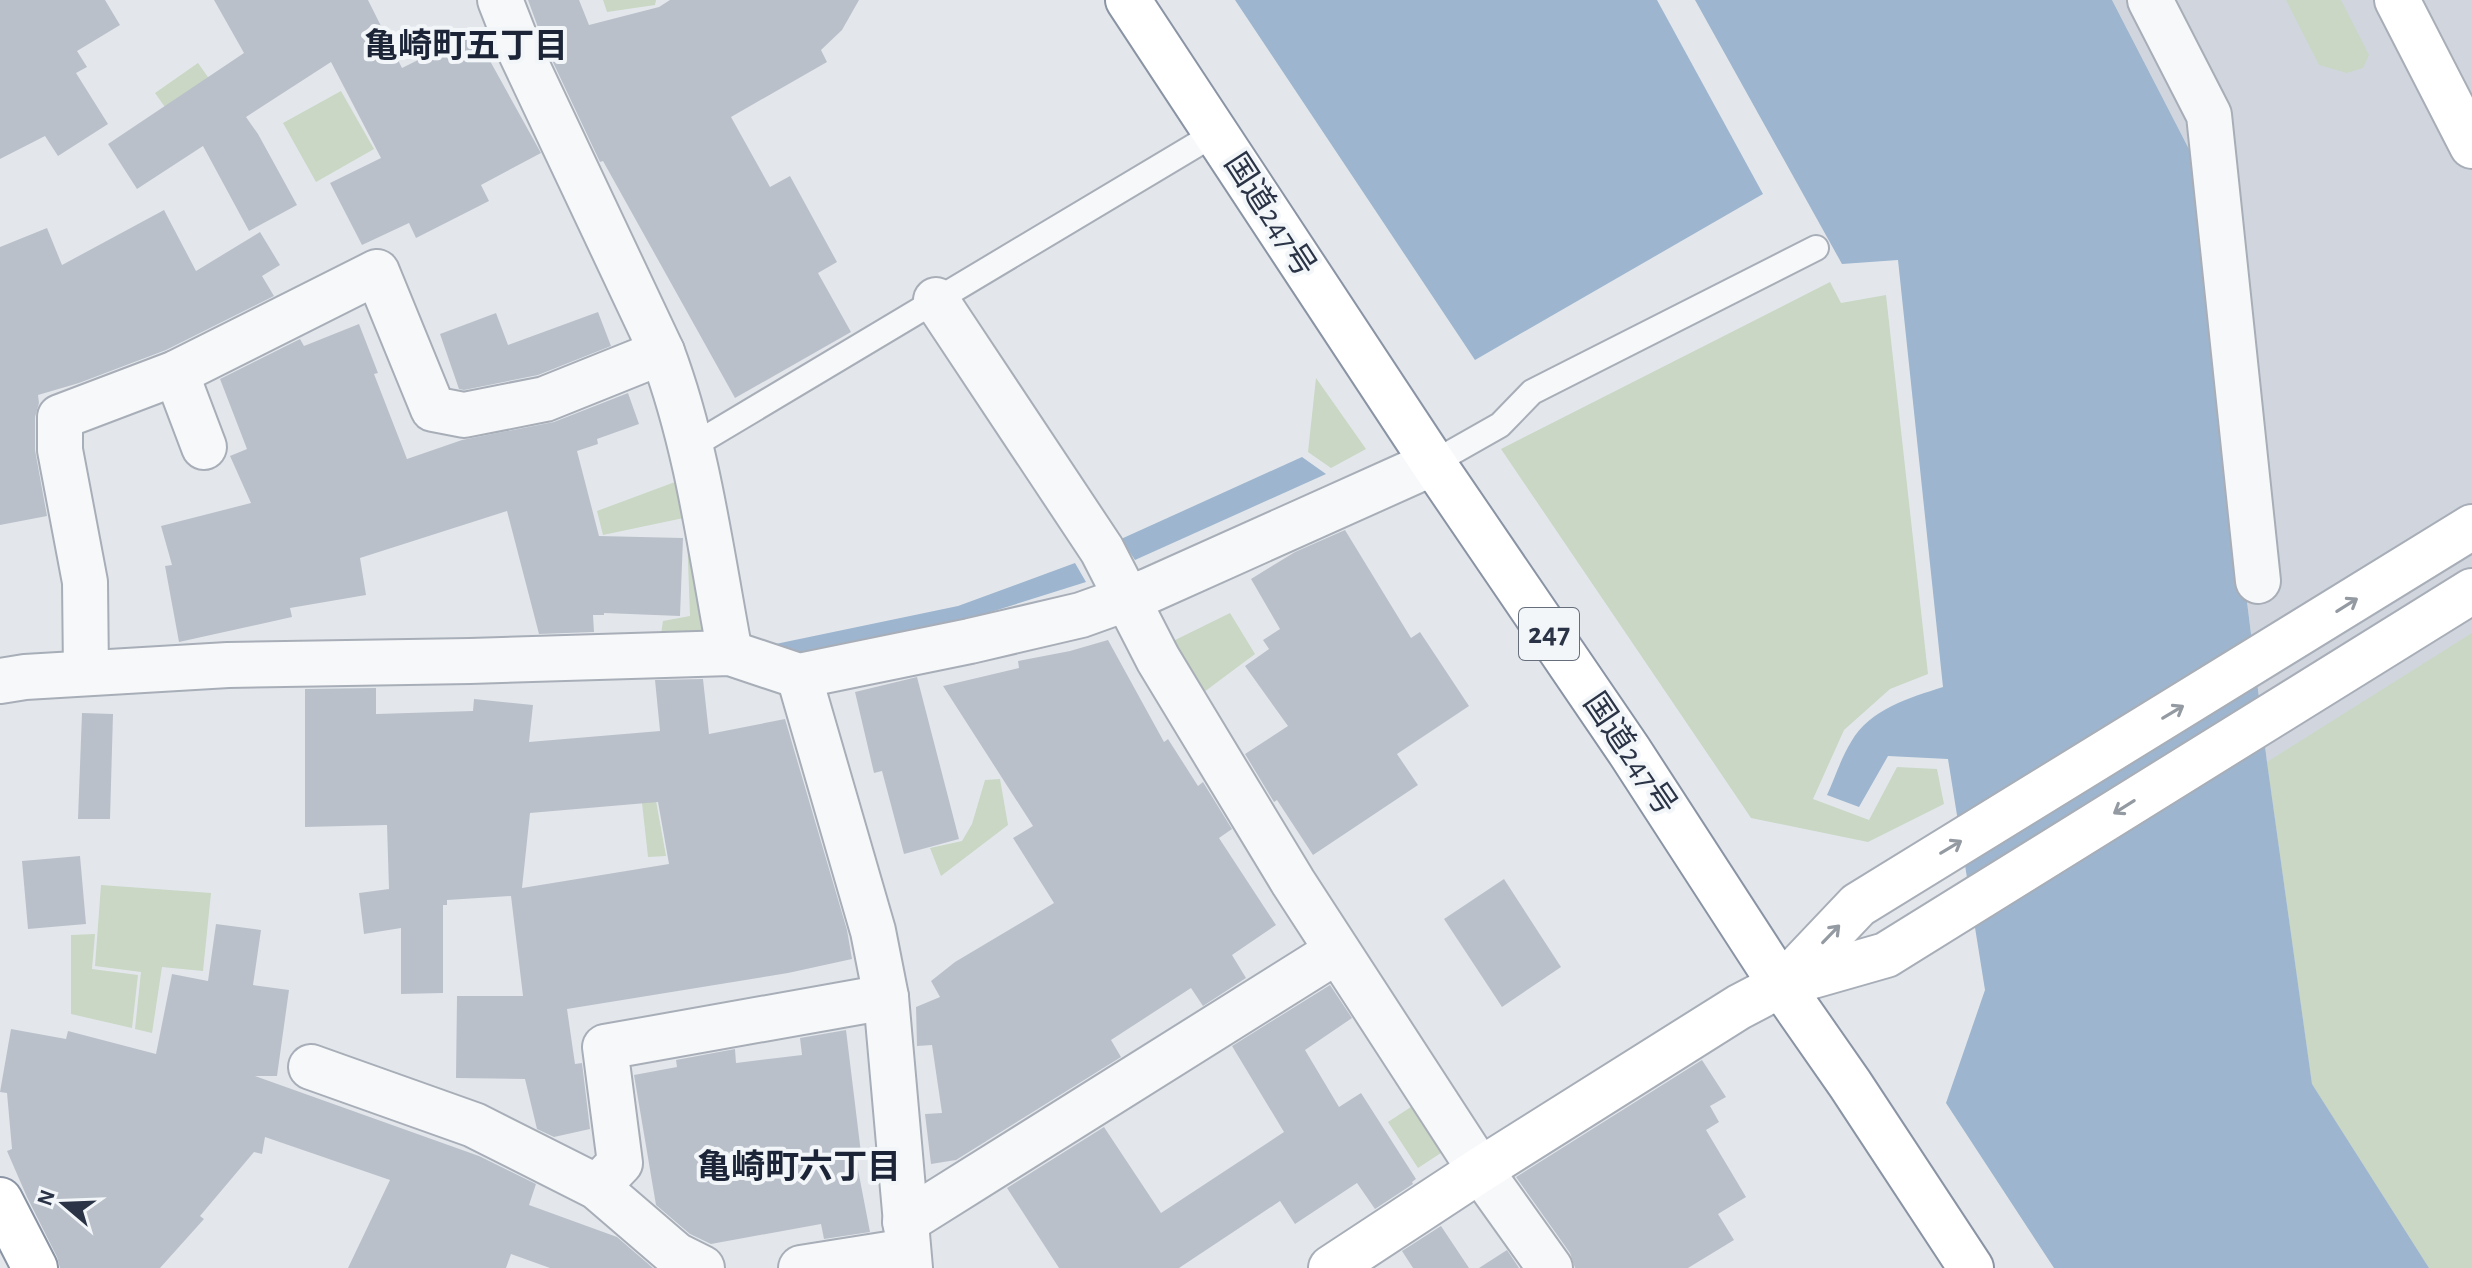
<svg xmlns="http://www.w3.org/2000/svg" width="2472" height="1268" viewBox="0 0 2472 1268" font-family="'Alegreya Sans','Noto Sans JP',sans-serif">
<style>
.built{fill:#d1d6de}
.green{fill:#c9d7c4}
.water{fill:#9db5ce}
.building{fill:#bac0ca;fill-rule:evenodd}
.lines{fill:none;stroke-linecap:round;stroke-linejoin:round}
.lane-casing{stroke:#a8aeb7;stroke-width:28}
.street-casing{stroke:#a8aeb7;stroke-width:48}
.secondary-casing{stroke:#a8aeb7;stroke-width:48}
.highway-casing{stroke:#8a94a4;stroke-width:48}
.lane{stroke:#f7f8fa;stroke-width:24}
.street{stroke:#f7f8fa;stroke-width:44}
.secondary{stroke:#fff;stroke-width:44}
.highway{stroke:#fff;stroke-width:44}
.oneway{stroke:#949aa2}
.labels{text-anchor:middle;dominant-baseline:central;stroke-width:8;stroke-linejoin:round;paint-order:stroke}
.shield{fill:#f3f6f9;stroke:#666e7c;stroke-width:2}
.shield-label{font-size:30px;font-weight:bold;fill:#2a3446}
.street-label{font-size:32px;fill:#2a3446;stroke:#f3f6f9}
.neighbourhood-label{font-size:34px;font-weight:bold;fill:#1c2537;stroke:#f3f6f9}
</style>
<rect width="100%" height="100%" fill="#e3e7ec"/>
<polygon class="built" points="2112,0 2472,0 2472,1268 2429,1268 2312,1084 2267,762 2191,153"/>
<g class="green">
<polygon points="603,0 656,0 655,5 607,12"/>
<polygon points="2286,0 2341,0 2369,55 2363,68 2347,73 2319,65"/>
<polygon points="198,63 222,97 179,127 155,93"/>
<polygon points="341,91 374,149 316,182 283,123"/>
<polygon points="1830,282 1841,303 1886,295 1928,674 1890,689 1844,730 1813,799 1869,820 1897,767 1937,769 1944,804 1868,842 1751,818 1501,449"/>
<polygon points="1316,378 1366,449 1331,468 1308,452"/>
<polygon points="683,479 693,516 603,535 597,511"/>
<polygon points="687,534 710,634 660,641 663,621 690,616"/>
<polygon points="1230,613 1255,654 1196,698 1165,645"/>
<polygon points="2472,633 2472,1268 2429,1268 2312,1084 2267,762"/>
<polygon points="639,776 656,801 666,856 648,857"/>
<polygon points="1000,779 1008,825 941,876 930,848 962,841 972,824 985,780"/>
<polygon points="101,885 211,893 203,971 162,967 152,1033 135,1029 141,972 95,966"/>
<polygon points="95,934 92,969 138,975 132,1028 71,1014 71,935"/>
<polygon points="1417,1103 1447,1149 1418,1168 1388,1122"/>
</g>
<g class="water">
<polygon points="1235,0 1657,0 1763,194 1475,360"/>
<path d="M1695,0h417l79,153 76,609 45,322 117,184h-375l-108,-165 39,-113 -37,-231 -60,-3 -29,51 -32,-12c8,-17 14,-37 24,-53 19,-33 58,-44 92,-55l-45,-427 -56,4z"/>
<polygon points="1302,457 1326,474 1135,560 1121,539"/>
<polygon points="1075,563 1086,582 959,622 786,655 766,646 958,606"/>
</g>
<g class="building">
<polygon points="0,0 105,0 120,25 77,51 87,67 76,73 108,124 58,156 45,136 0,159"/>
<polygon points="214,0 368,0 402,68 474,32 541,153 481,185 489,201 416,238 409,223 362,245 330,183 381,158 331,62 246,117 258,134 297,205 249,231 203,146 137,189 108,144 244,53"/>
<polygon points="528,0 579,0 589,25 659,7 670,0 859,0 842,30 821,50 827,62 731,117 770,187 790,176 837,262 818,273 851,332 735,398 603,161 600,162 543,41"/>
<polygon points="164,210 196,271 260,232 280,265 262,276 274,296 166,350 79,383 38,395 39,403 35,417 35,450 47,516 0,525 0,247 47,228 62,265"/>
<polygon points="598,312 611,346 538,375 464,390 459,389 440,334 496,313 508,345"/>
<polygon points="359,324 378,373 374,374 407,459 462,440 554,422 628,393 639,424 597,439 598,444 577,451 599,536 683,538 680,616 604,613 604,615 593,615 594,632 539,634 507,511 360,558 366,595 290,608 292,617 179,642 165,566 172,565 161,526 251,503 230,456 247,449 220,379 300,339 304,346"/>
<polygon points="1345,530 1411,638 1420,632 1469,706 1397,754 1418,785 1313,855 1277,800 1274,802 1245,754 1288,726 1245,666 1269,649 1263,640 1280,629 1251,579 1295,552"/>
<polygon points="1108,640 1164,742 1168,739 1198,786 1203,782 1232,829 1219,838 1276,925 1232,955 1246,978 1203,1006 1191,988 1111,1040 1121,1057 956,1160 931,1164 925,1114 942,1113 932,1045 917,1046 916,1007 940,997 931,981 955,962 1054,903 1013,838 1033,826 943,686 1019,668 1018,661 1070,651"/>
<polygon points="917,677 959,839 904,854 882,771 874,773 855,692"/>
<path d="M703,679l6,55 76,-15 62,211 5,29 -64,14 -221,36 8,55 7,-1 8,66 -36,8 -17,-8 -12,-50 -69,-1 1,-82h66l-12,-100 -64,4v5h-4v88l-42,1v-66l-37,6 -5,-41 30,-4 -2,-64 -82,2v-138l71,-1v26l97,-3 1,-12 59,6 -4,37 131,-11 -5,-51zM658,802l11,62 -147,24 8,-75z"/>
<polygon points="82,713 113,714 110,819 78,819"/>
<polygon points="80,856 86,924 28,929 22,861"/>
<polygon points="1504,879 1561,967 1502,1007 1444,919"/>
<polygon points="216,924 261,930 253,985 289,990 277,1076 255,1076 479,1156 536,1184 529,1205 617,1237 653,1268 550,1268 511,1254 506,1268 348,1268 390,1180 265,1137 262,1154 254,1152 200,1216 204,1219 160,1268 60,1268 57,1257 27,1197 7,1151 12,1149 7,1093 0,1092 11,1029 66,1039 68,1031 156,1054 172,974 208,981"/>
<polygon points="1330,985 1352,1018 1305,1050 1339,1107 1361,1093 1416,1179 1412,1182 1413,1184 1375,1209 1357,1183 1295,1224 1280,1201 1179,1268 1059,1268 1007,1188 1104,1127 1161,1213 1284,1132 1232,1046"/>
<polygon points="846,1030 861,1153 855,1154 870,1232 824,1239 821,1224 711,1244 690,1234 656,1205 634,1075 677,1067 676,1060 735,1049 736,1063 802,1055 800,1038"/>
<polygon points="1702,1060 1726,1097 1710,1106 1719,1122 1706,1130 1746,1197 1718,1214 1734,1240 1688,1268 1575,1268 1570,1253 1516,1177"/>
<polygon points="1441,1226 1469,1268 1413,1268 1402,1251"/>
<polygon points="1507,1250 1519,1268 1479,1268"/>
</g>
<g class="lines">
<g class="lane-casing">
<g id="lane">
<polyline points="689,448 1216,133"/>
<polyline points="1433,463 1500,425 1532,392 1816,248"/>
</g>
</g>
<g class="street-casing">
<g id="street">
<path d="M500,0l20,51 142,301c36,96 49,201 68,301"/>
<polyline points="2150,0 2209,115 2258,581"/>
<polyline points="936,300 1102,550 1158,659 1293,882 1480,1170 1550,1268"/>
<polyline points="176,373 204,447"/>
<polyline points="86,673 85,582 60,450 60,417 176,373 377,272 433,409 464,415 545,399 662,352"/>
<polyline points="799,676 873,931 886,997 910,1268"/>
<polyline points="0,681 25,677 228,665 470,661 730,653 799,676 970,641 1081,615 1148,591 1433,463"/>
<polyline points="311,1067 474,1125 597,1187 676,1255 702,1268"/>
<polyline points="597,1187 620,1163 605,1047 886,997"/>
<polyline points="905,1222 1337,951"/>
<polyline points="801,1268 908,1251"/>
</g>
</g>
<g class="secondary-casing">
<g id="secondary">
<polyline points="2397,0 2472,146"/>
<polyline points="1783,984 1858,905 2472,527"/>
<polyline points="1331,1268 1480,1170 1739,1007 1781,985 1886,955 2472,591"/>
</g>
</g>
<g class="highway-casing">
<g id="highway">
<polyline points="1128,0 1433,463 1630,752 1781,985 1850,1084 1971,1268"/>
<polyline points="0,1200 35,1268"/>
</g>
</g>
<use href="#lane" class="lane"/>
<use href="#street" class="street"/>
<use href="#secondary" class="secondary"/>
<use href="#highway" class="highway"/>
</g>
<defs><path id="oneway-shaft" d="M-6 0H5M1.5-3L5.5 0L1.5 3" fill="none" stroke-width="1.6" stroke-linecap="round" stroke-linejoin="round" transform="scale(2)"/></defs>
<g class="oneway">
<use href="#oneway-shaft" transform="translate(2347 605) rotate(-32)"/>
<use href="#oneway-shaft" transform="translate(2173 712) rotate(-31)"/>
<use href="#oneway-shaft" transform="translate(2124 807) rotate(148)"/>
<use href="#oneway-shaft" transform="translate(1951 847) rotate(-31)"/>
<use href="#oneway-shaft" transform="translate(1831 934) rotate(-46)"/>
</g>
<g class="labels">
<rect class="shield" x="1519" y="608" width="60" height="52" rx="6"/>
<g class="shield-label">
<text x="1549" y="634">247</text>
</g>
<g class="street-label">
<text transform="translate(1270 215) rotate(57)">国道247号</text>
<text transform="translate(1630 754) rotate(56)">国道247号</text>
</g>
<g class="neighbourhood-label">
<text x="466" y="47">亀崎町五丁目</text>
<text x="799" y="1168">亀崎町六丁目</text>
</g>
</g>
<g transform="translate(64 1204) rotate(289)" stroke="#f3f6f9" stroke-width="6" paint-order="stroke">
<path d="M0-6L14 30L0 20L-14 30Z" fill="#2a3446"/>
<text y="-12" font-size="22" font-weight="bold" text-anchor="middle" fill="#2a3446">N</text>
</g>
</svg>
